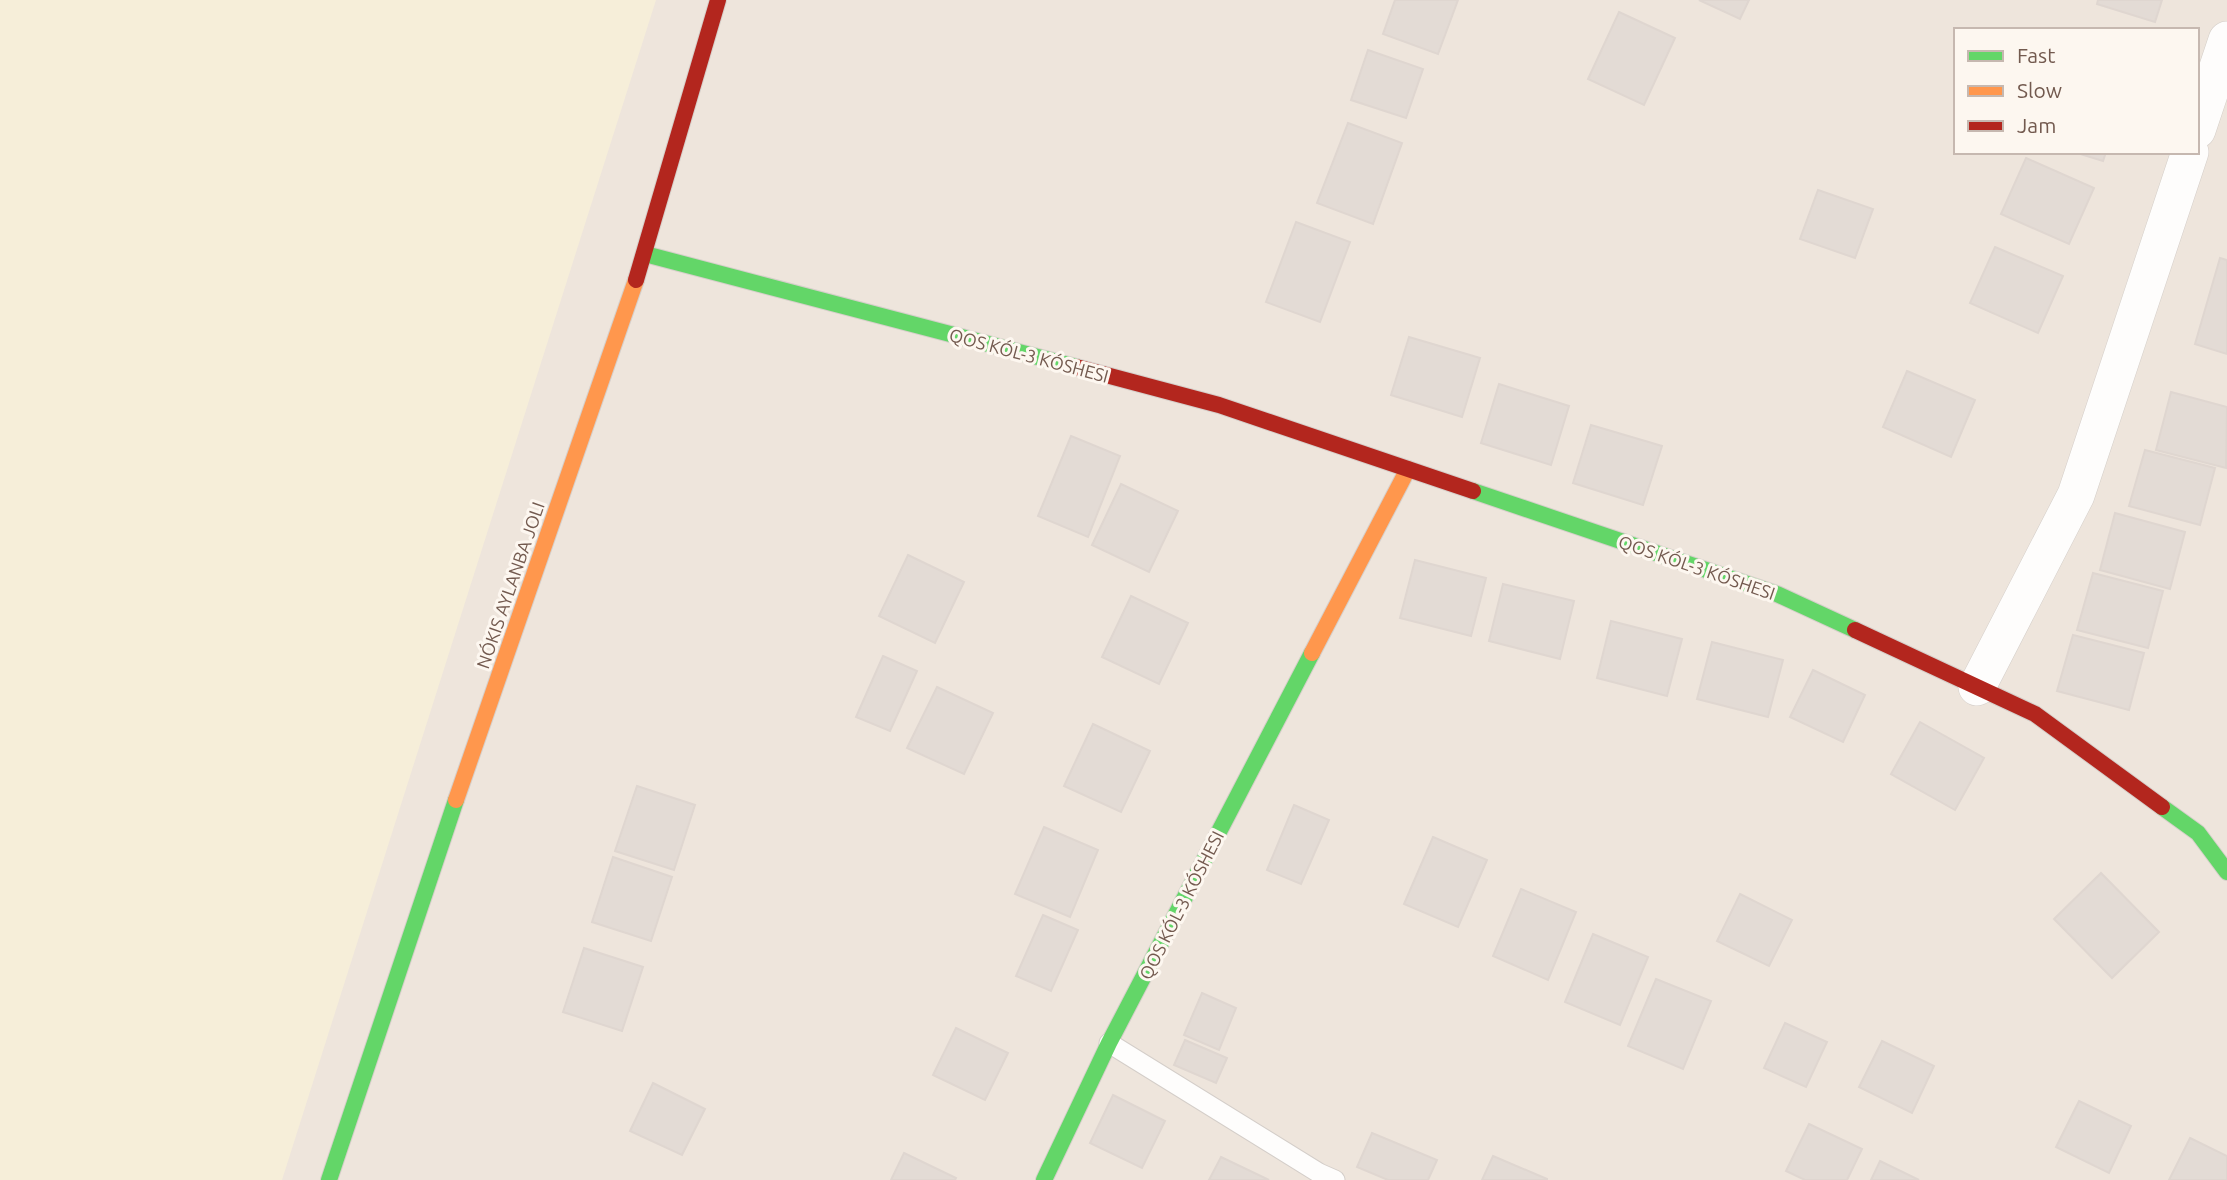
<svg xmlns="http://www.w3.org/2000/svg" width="2227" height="1180" viewBox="0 0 2227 1180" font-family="Ubuntu,sans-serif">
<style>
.residential{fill:#eee5dc;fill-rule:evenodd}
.sand{fill:#f6eed9}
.building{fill:#e3dbd5;stroke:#dfd6d0;stroke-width:2}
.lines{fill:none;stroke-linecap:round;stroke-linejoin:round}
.lane-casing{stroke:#d4cec9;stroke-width:21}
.street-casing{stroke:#d4cec9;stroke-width:38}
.fast-casing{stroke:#d6cfca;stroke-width:18}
.slow-casing{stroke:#d6cfca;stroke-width:18}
.jam-casing{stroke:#d6cfca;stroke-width:18}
.lane{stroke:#fefdfc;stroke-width:19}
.street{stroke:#fefdfc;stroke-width:37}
.fast{stroke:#63d668;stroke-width:16}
.slow{stroke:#ff974d;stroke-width:16}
.jam{stroke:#b3261e;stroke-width:16}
.labels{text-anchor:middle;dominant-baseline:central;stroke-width:6;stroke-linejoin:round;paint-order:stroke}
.street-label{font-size:18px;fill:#735a4f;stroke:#fdf7f0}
</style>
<rect width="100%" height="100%" fill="#f6f2ee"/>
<path class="residential" d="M0,0h2227v1180h-2227zM1956,30h241v122h-241z"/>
<polygon class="sand" points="0,0 656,0 282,1180 0,1180"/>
<g class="building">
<polygon points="1395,0 1458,0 1438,54 1383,34"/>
<polygon points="1699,0 1749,0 1740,19"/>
<polygon points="2098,0 2162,0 2155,22 2097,4"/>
<polygon points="1619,12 1675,38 1644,105 1588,79"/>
<polygon points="1368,50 1423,69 1406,118 1351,100"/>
<polygon points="1348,123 1402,143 1373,224 1317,203"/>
<polygon points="2074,152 2106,152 2103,161"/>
<polygon points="2026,158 2094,188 2069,244 2001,214"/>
<polygon points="1818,190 1873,209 1855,258 1800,239"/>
<polygon points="1296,222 1350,242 1320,322 1266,302"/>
<polygon points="1995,247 2063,276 2038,333 1970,303"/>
<polygon points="2220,258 2227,260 2227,354 2195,344"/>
<polygon points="1409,337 1480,358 1462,417 1391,395"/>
<polygon points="1907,371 1975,400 1951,457 1883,427"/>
<polygon points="1499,384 1569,406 1551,465 1481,443"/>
<polygon points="2171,392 2227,407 2226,468 2156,450"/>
<polygon points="1591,425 1662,446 1643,505 1573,483"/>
<polygon points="1071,436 1120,456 1088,537 1038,516"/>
<polygon points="2145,450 2215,468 2200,525 2129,506"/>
<polygon points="1121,484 1178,511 1149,572 1092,545"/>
<polygon points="2115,513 2185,532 2170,589 2100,570"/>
<polygon points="908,555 964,582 935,643 879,616"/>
<polygon points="1415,560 1486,578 1471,636 1400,618"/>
<polygon points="2093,573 2163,591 2148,648 2077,630"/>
<polygon points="1503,584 1574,601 1560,659 1489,641"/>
<polygon points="1131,596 1188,623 1159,684 1102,657"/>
<polygon points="1611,621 1682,639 1667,696 1597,678"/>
<polygon points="2073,635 2144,653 2129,710 2057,691"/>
<polygon points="1712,642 1783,660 1768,717 1697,699"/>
<polygon points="883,656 917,671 890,731 856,717"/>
<polygon points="1813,670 1865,695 1843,742 1790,717"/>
<polygon points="937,687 993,713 964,774 907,748"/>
<polygon points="1920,722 1984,758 1955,810 1891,774"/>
<polygon points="1093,724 1150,751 1121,812 1064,786"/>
<polygon points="637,786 695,805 674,870 615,851"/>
<polygon points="1294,805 1329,820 1301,884 1267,870"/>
<polygon points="1044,827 1098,850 1070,917 1015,894"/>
<polygon points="1433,837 1487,860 1458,927 1404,904"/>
<polygon points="613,857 672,877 651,941 592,922"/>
<polygon points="2101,873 2159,932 2112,978 2054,919"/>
<polygon points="1521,889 1576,912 1548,980 1493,956"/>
<polygon points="1740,894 1792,920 1769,966 1717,941"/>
<polygon points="1043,915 1078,930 1051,991 1016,976"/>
<polygon points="1593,934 1648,957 1620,1025 1565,1002"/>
<polygon points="584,948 643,967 622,1031 563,1012"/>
<polygon points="1656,979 1711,1001 1683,1069 1628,1046"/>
<polygon points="1202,993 1236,1008 1219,1050 1184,1035"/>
<polygon points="1785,1023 1827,1042 1806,1087 1764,1068"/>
<polygon points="956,1028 1008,1053 985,1100 933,1075"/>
<polygon points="1185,1040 1227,1058 1216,1083 1174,1065"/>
<polygon points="1882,1041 1934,1066 1912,1113 1859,1087"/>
<polygon points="653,1083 705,1109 682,1155 630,1131"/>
<polygon points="1113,1095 1165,1121 1142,1168 1090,1143"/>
<polygon points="2079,1101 2131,1126 2109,1173 2056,1147"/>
<polygon points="1809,1124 1862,1149 1847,1180 1805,1180 1786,1171"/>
<polygon points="1372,1133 1437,1160 1428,1180 1388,1180 1357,1167"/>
<polygon points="2190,1138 2227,1156 2227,1180 2169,1180"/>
<polygon points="904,1153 956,1178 955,1180 891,1180"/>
<polygon points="1493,1156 1547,1179 1547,1180 1482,1180"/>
<polygon points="1221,1157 1269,1180 1209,1180"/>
<polygon points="1880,1161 1919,1180 1871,1180"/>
</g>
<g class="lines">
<g class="lane-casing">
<polyline id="lane" points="1109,1043 1319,1173 1335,1180"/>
</g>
<g class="street-casing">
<g id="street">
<polyline points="2197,130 2227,40"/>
<polyline points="1977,687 2076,495 2190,152"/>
</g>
</g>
<g class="fast-casing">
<g id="fast">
<polyline points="645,254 1076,367"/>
<polyline points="1473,491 1777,594 1855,630"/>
<polyline points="2162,807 2198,833 2227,872"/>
<polyline points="329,1180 456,800"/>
<polyline points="1044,1180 1109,1043 1312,653"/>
</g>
</g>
<g class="slow-casing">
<g id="slow">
<polyline points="1312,653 1408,469"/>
<polyline points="456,800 636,280"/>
</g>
</g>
<g class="jam-casing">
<g id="jam">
<polyline points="636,280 718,0"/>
<polyline points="1076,367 1219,405 1473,491"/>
<polyline points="1855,630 2035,714 2162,807"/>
</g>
</g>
<use href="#lane" class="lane"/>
<use href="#street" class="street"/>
<use href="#fast" class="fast"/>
<use href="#slow" class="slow"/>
<use href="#jam" class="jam"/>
</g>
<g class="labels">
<g class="street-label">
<text transform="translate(1029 355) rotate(15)">QOS KÓL-3 KÓSHESI</text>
<text transform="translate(1697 567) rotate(19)">QOS KÓL-3 KÓSHESI</text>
<text transform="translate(510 585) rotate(-71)">NÓKIS AYLANBA JOLI</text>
<text transform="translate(1181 905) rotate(-63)">QOS KÓL-3 KÓSHESI</text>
</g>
</g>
<rect x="1954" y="28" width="245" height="126" fill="#fdf7f0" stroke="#c6b8b0" stroke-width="2"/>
<rect x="1968" y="51" width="35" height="10" fill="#63d668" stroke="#c6b8b0" stroke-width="2"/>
<text x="2017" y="63" font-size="21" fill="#735a4f">Fast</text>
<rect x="1968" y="86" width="35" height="10" fill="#ff974d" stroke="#c6b8b0" stroke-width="2"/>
<text x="2017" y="98" font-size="21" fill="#735a4f">Slow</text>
<rect x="1968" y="121" width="35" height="10" fill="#b3261e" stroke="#c6b8b0" stroke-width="2"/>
<text x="2017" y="133" font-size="21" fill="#735a4f">Jam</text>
</svg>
